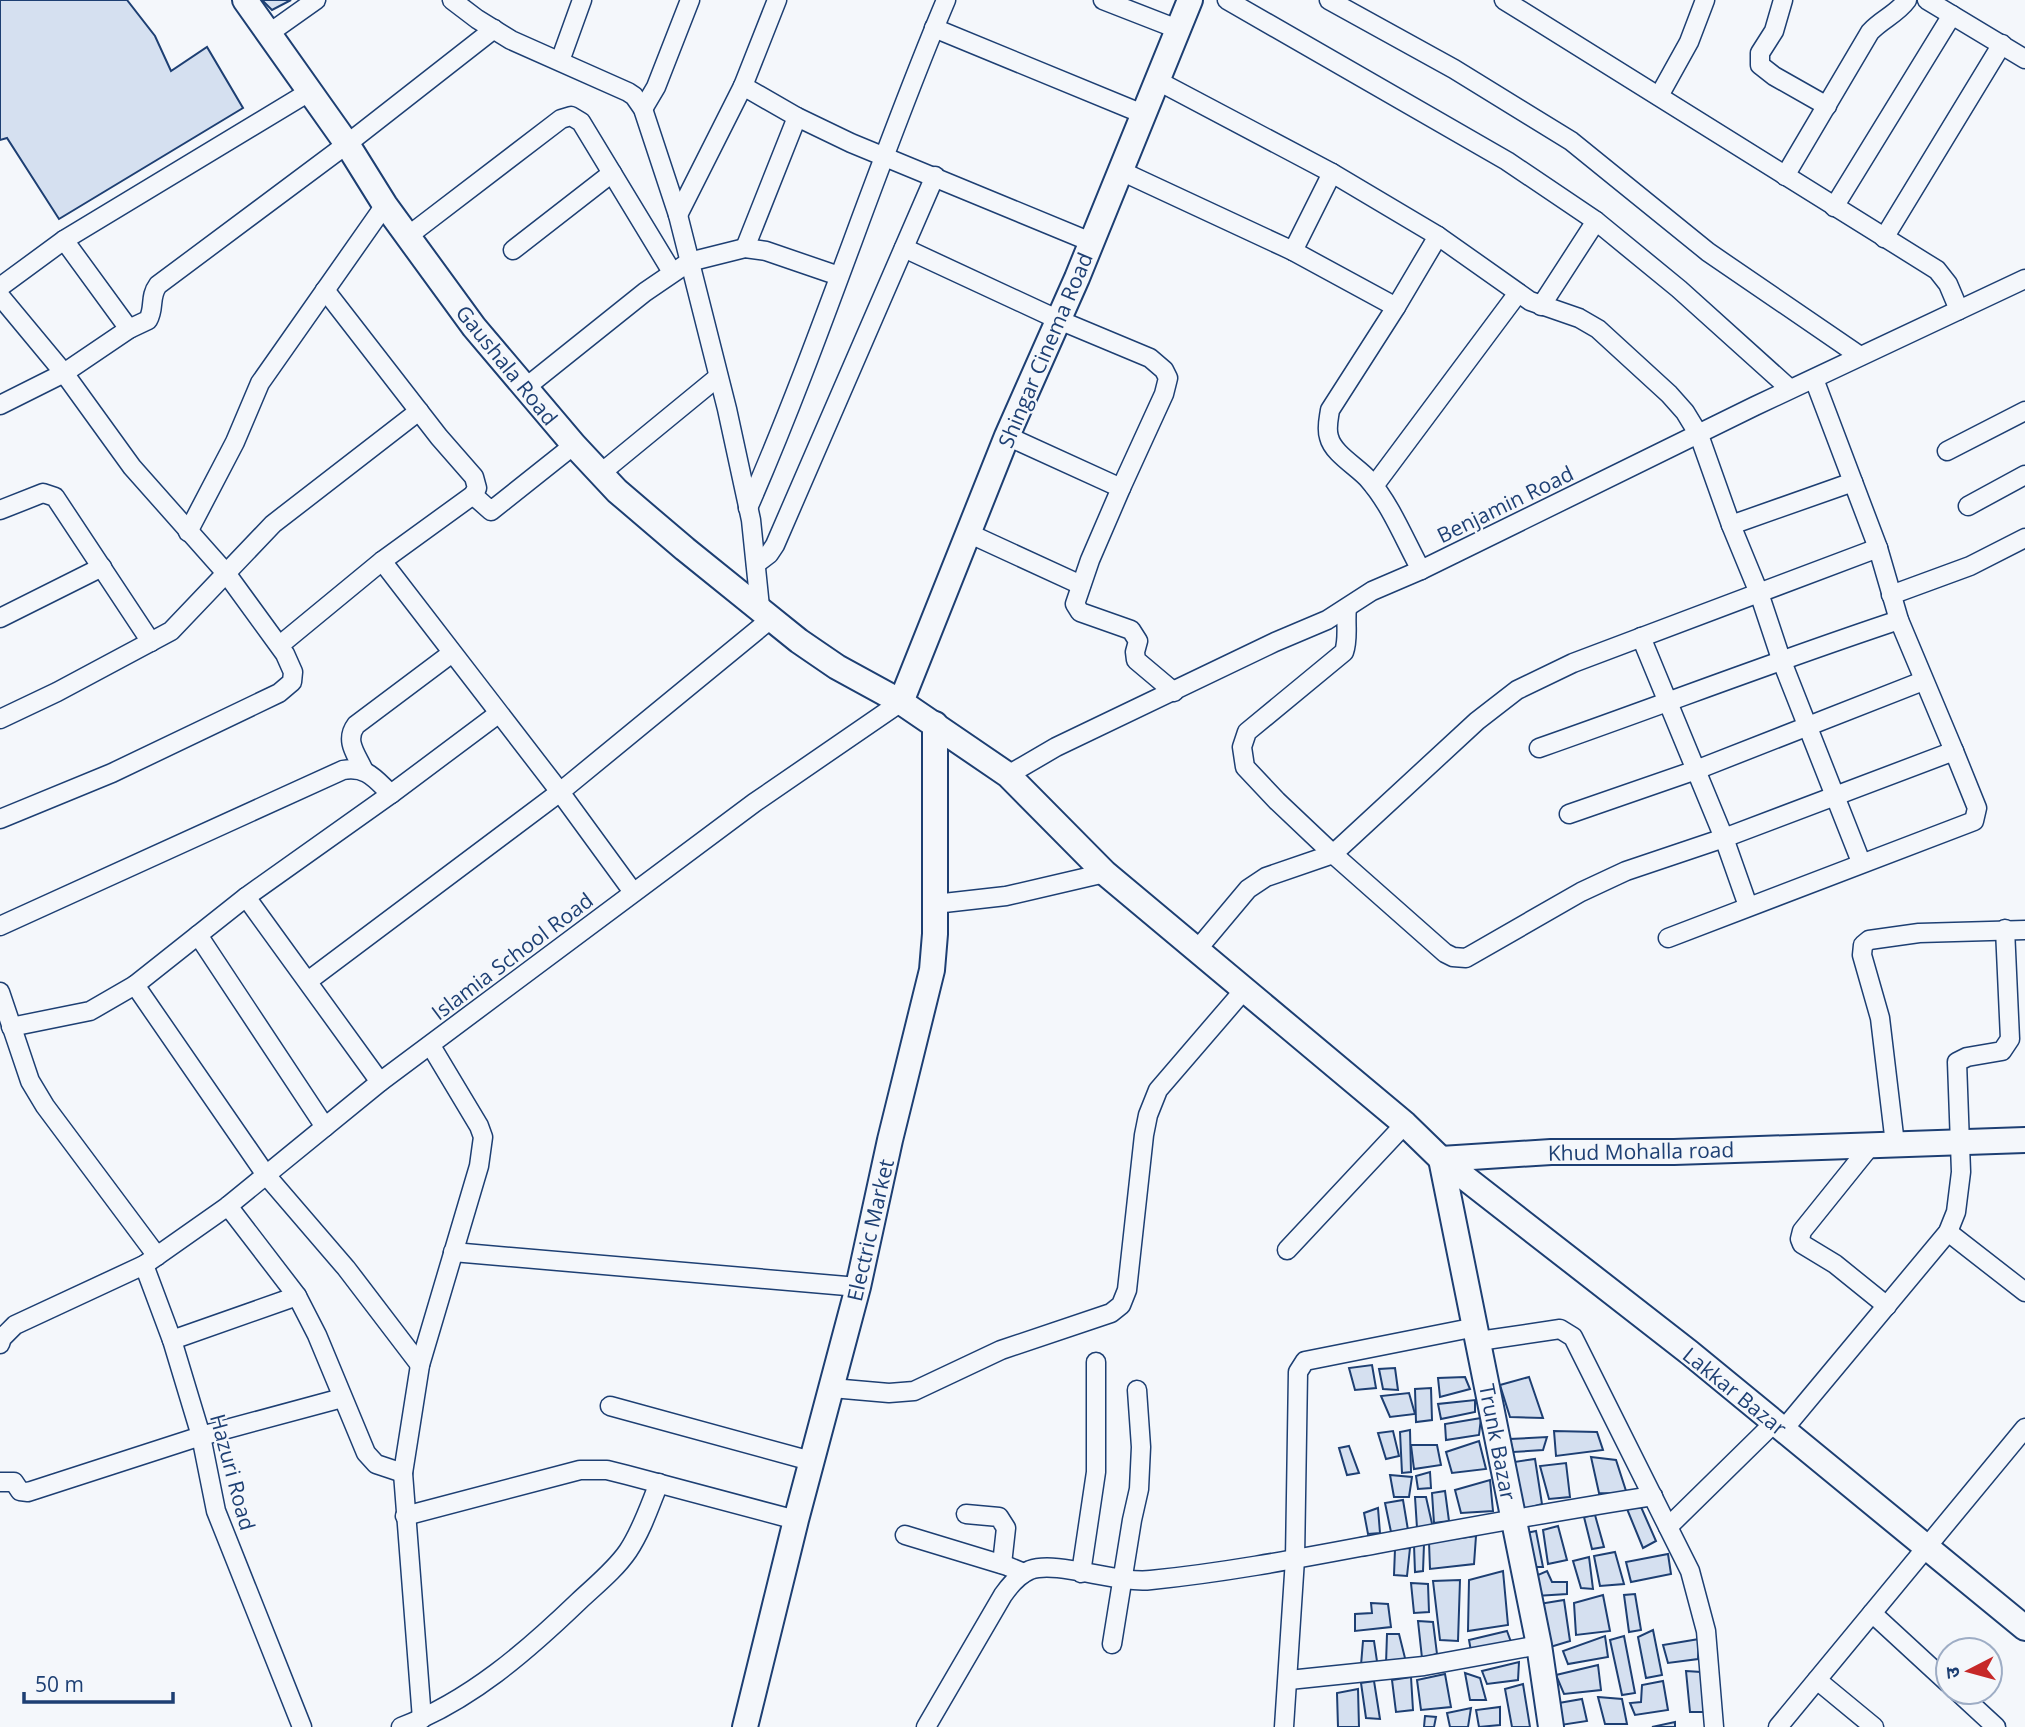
<svg xmlns="http://www.w3.org/2000/svg" width="2025" height="1727" viewBox="0 0 2025 1727" font-family="'Open Sans','Noto Sans Devanagari',sans-serif">
<style>
.building{fill:#d5e0f0;stroke:#1d3f73;stroke-width:2}
.lines{fill:none;stroke-linecap:round;stroke-linejoin:round}
.street-casing{stroke:#1d3f73;stroke-width:21}
.secondary-casing{stroke:#1d3f73;stroke-width:28}
.street{stroke:#f4f7fb;stroke-width:18}
.secondary{stroke:#f4f7fb;stroke-width:24}
.labels{text-anchor:middle;dominant-baseline:central;stroke-width:5;stroke-linejoin:round;paint-order:stroke}
.street-label{font-size:21px;fill:#1d3f73;stroke:#f4f7fb}
</style>
<rect width="100%" height="100%" fill="#f4f7fb"/>
<g class="building">
<polygon points="0,0 127,0 155,36 171,71 207,47 243,108 59,219 7,138 0,140"/>
<polygon points="262,0 291,0 272,10"/>
<polygon points="1372,1365 1376,1388 1355,1390 1349,1368"/>
<polygon points="1395,1368 1398,1390 1383,1389 1379,1369"/>
<polygon points="1465,1377 1470,1389 1440,1397 1438,1378"/>
<polygon points="1529,1377 1543,1418 1510,1417 1500,1385"/>
<polygon points="1431,1388 1432,1420 1416,1422 1415,1389"/>
<polygon points="1409,1393 1415,1414 1390,1417 1381,1396"/>
<polygon points="1475,1400 1475,1412 1441,1419 1438,1404"/>
<polygon points="1481,1418 1479,1435 1446,1440 1445,1424"/>
<polygon points="1410,1430 1411,1472 1402,1473 1400,1432"/>
<polygon points="1393,1431 1399,1456 1386,1459 1378,1433"/>
<polygon points="1554,1431 1597,1432 1603,1450 1556,1456"/>
<polygon points="1547,1437 1543,1450 1513,1452 1510,1439"/>
<polygon points="1479,1441 1486,1469 1452,1473 1446,1452"/>
<polygon points="1411,1445 1437,1445 1441,1465 1414,1469"/>
<polygon points="1349,1446 1359,1473 1347,1475 1339,1448"/>
<polygon points="1591,1457 1616,1460 1627,1494 1599,1493"/>
<polygon points="1535,1459 1542,1504 1522,1510 1514,1462"/>
<polygon points="1566,1463 1570,1497 1549,1499 1540,1466"/>
<polygon points="1430,1472 1431,1488 1418,1489 1416,1476"/>
<polygon points="1390,1475 1412,1477 1409,1497 1394,1497"/>
<polygon points="1490,1480 1493,1511 1461,1513 1455,1490"/>
<polygon points="1445,1491 1449,1521 1434,1523 1432,1493"/>
<polygon points="1415,1497 1426,1497 1433,1528 1417,1528"/>
<polygon points="1403,1500 1408,1530 1391,1532 1385,1503"/>
<polygon points="1641,1507 1656,1541 1643,1548 1627,1509"/>
<polygon points="1378,1508 1380,1533 1368,1534 1364,1513"/>
<polygon points="1595,1515 1604,1547 1592,1549 1584,1517"/>
<polygon points="1558,1526 1567,1560 1548,1564 1543,1530"/>
<polygon points="1536,1531 1543,1567 1532,1567 1526,1533"/>
<polygon points="1476,1536 1474,1564 1430,1569 1429,1542"/>
<polygon points="1424,1544 1423,1571 1415,1572 1414,1545"/>
<polygon points="1410,1548 1407,1576 1394,1575 1395,1549"/>
<polygon points="1615,1552 1624,1584 1600,1586 1594,1556"/>
<polygon points="1668,1554 1671,1574 1631,1582 1626,1562"/>
<polygon points="1589,1557 1593,1589 1581,1588 1573,1561"/>
<polygon points="1503,1571 1508,1625 1468,1631 1469,1580"/>
<polygon points="1547,1571 1552,1582 1567,1582 1567,1594 1536,1596 1531,1578"/>
<polygon points="1460,1580 1458,1641 1440,1640 1433,1581"/>
<polygon points="1411,1583 1428,1584 1429,1612 1414,1613"/>
<polygon points="1635,1594 1641,1630 1629,1632 1624,1595"/>
<polygon points="1603,1595 1610,1631 1576,1635 1574,1603"/>
<polygon points="1564,1600 1570,1641 1547,1648 1539,1604"/>
<polygon points="1371,1603 1388,1604 1391,1627 1355,1631 1355,1614 1372,1613"/>
<polygon points="1418,1621 1433,1622 1437,1654 1422,1658"/>
<polygon points="1653,1630 1662,1675 1646,1678 1638,1637"/>
<polygon points="1507,1631 1511,1642 1471,1651 1469,1640"/>
<polygon points="1387,1634 1399,1634 1406,1662 1386,1664"/>
<polygon points="1605,1636 1608,1657 1568,1664 1563,1651"/>
<polygon points="1624,1636 1635,1693 1622,1695 1610,1640"/>
<polygon points="1699,1639 1698,1659 1668,1663 1663,1645"/>
<polygon points="1363,1641 1374,1641 1378,1668 1361,1665"/>
<polygon points="1519,1662 1518,1680 1487,1684 1482,1671"/>
<polygon points="1598,1665 1601,1690 1564,1694 1556,1675"/>
<polygon points="1686,1671 1701,1672 1704,1712 1690,1712"/>
<polygon points="1465,1673 1480,1678 1486,1700 1470,1700"/>
<polygon points="1445,1674 1451,1707 1421,1710 1417,1680"/>
<polygon points="1411,1677 1413,1710 1396,1712 1392,1680"/>
<polygon points="1374,1681 1380,1719 1366,1718 1361,1683"/>
<polygon points="1663,1681 1668,1710 1635,1715 1630,1703 1641,1702 1642,1685"/>
<polygon points="1523,1684 1530,1727 1512,1727 1505,1689"/>
<polygon points="1358,1689 1359,1727 1338,1727 1337,1693"/>
<polygon points="1598,1697 1622,1699 1627,1724 1605,1724"/>
<polygon points="1582,1699 1587,1721 1561,1725 1553,1704"/>
<polygon points="1500,1707 1500,1725 1479,1727 1476,1710"/>
<polygon points="1471,1708 1468,1727 1450,1727 1447,1713"/>
<polygon points="1425,1716 1436,1717 1434,1727 1424,1727"/>
<polygon points="1675,1722 1675,1727 1652,1727"/>
</g>
<g class="lines">
<g class="street-casing">
<g id="street">
<polyline points="452,0 477,19 511,40 628,92 634,96 643,109 678,215 727,409 751,520 760,607"/>
<polyline points="1103,0 1180,30"/>
<polyline points="1227,0 1507,161 1596,221 1679,289 1790,389"/>
<polyline points="1329,0 1454,69 1571,141 1708,252 1860,356"/>
<polyline points="1504,0 1937,270 1948,284 1959,310"/>
<polyline points="1783,0 1774,31 1760,53 1760,65 1774,76 1827,106"/>
<polyline points="1927,0 2025,59"/>
<polyline points="934,28 1143,114"/>
<polyline points="268,34 316,0"/>
<polyline points="560,61 582,0"/>
<polyline points="1158,81 1332,173 1438,236 1530,301 1579,318 1598,329 1669,394 1685,412 1699,435 1731,525 1759,593 1781,659 1861,862"/>
<polyline points="743,86 797,117 851,143 1091,242"/>
<polyline points="1659,96 1689,42 1705,0"/>
<polyline points="643,109 656,87 690,0"/>
<polyline points="1121,171 1293,251 1396,307"/>
<path d="M1785,176l85,-144c12,-13 27,-18 37,-32"/>
<polyline points="1834,207 1952,15"/>
<polyline points="678,215 743,86 777,0"/>
<polyline points="408,236 561,119 571,116 581,122 672,272"/>
<polyline points="1884,238 2002,44"/>
<polyline points="64,240 129,329"/>
<polyline points="745,248 797,117"/>
<polyline points="904,248 1059,320 1150,358 1164,370 1168,378 1164,394 1121,488"/>
<polyline points="513,250 612,173"/>
<polyline points="1293,251 1332,173"/>
<polyline points="0,287 64,240 309,92"/>
<polyline points="0,296 64,373 132,467 226,573 285,654 293,672 292,682 279,693 112,773 0,819"/>
<polyline points="1541,306 1596,221"/>
<polyline points="525,388 645,292 689,262 745,248 766,251 839,276"/>
<path d="M0,405l64,-32 65,-44 19,-9c7,-12 1,-23 10,-35l189,-141 147,-115"/>
<polyline points="1007,436 1121,488 1090,560 1075,604 1080,612 1131,630 1138,641 1135,652 1136,660 1174,692"/>
<polyline points="1947,451 2025,411"/>
<polyline points="601,473 718,377"/>
<polyline points="1374,486 1518,293"/>
<polyline points="473,495 491,511 574,445"/>
<polyline points="1968,506 2025,475"/>
<path d="M748,508c73,-167 127,-340 198,-508"/>
<polyline points="0,510 43,493 55,497 151,642"/>
<polyline points="1731,525 1853,482"/>
<polyline points="188,532 235,442 260,383 385,205"/>
<polyline points="968,533 1081,585"/>
<polyline points="382,561 560,792 633,892"/>
<polyline points="756,564 769,554 775,545 935,176"/>
<path d="M1421,570c-16,-29 -30,-65 -52,-90 -11,-13 -36,-26 -40,-43 -3,-9 0,-19 1,-27l66,-103 42,-71"/>
<polyline points="1891,595 1970,566 2025,538"/>
<path d="M1347,608c-2,15 2,30 -3,44l-97,80 -5,15 3,20 32,34 56,53 112,99 8,4 13,1 115,-66 45,-21 98,-33 230,-87 -55,-131 -21,-72 -64,-169"/>
<polyline points="0,618 102,567"/>
<polyline points="1641,637 1724,838 1748,906"/>
<polyline points="280,645 382,561 473,495 477,488 474,477 439,437 325,290"/>
<polyline points="0,719 57,692 171,631 273,524 419,411"/>
<path d="M1539,748c120,-42 239,-88 360,-128"/>
<path d="M364,771c-7,-16 -20,-30 -8,-46l96,-72"/>
<polyline points="1008,775 1056,747 1275,642 1327,620 1372,591 1421,570 1755,406 2025,279"/>
<polyline points="1569,814 1696,770 1923,681"/>
<polyline points="246,897 380,1082"/>
<polyline points="935,904 1006,896 1105,873"/>
<path d="M0,926l343,-156c24,-4 32,9 48,24"/>
<polyline points="198,935 325,1127"/>
<polyline points="1668,938 1974,821 1977,808 1954,751"/>
<polyline points="1196,951 1248,889 1266,877 1333,854 1477,721 1517,690 1573,663 1878,548"/>
<polyline points="308,981 560,792 772,618"/>
<polyline points="135,985 266,1175 346,1268 420,1365"/>
<polyline points="0,992 30,1081 45,1106 157,1256"/>
<polyline points="11,1027 90,1011 135,985 246,897 391,794 498,714"/>
<polyline points="1872,1144 1802,1231 1800,1239 1802,1244 1835,1264 1887,1306"/>
<polyline points="1895,1144 1880,1018 1862,955 1863,945 1869,940 1919,933 2025,930"/>
<polyline points="228,1206 297,1296 317,1335 366,1453 376,1464 403,1473"/>
<polyline points="1948,1232 2025,1292"/>
<polyline points="1287,1250 1405,1124"/>
<polyline points="453,1252 858,1287"/>
<polyline points="144,1265 172,1340 201,1436 216,1511 302,1727"/>
<polyline points="172,1340 297,1296"/>
<polyline points="1479,1341 1560,1329 1573,1337 1690,1571 1706,1631 1714,1727"/>
<polyline points="0,1344 2,1338 15,1325 144,1265 228,1206 380,1082 754,803 901,702"/>
<polyline points="832,1388 889,1393 914,1391 1001,1350 1111,1313 1121,1305 1127,1290 1144,1135 1148,1115 1158,1090 1244,990"/>
<polyline points="610,1406 811,1461"/>
<polyline points="1783,1430 1948,1232 1956,1212 1961,1172 1957,1062 1967,1057 2002,1051 2010,1039 2005,929"/>
<polyline points="0,1482 14,1482 20,1491 28,1492 201,1436 342,1398"/>
<polyline points="966,1514 999,1517 1006,1528 1002,1564"/>
<polyline points="405,1516 580,1470 607,1470 627,1475 796,1520"/>
<polyline points="1668,1527 1774,1423"/>
<polyline points="905,1535 1007,1566 1024,1573"/>
<polyline points="1081,1573 1096,1472 1096,1362"/>
<polyline points="1872,1613 1948,1683"/>
<polyline points="1112,1644 1132,1520 1139,1489 1141,1447 1137,1390"/>
<polyline points="1289,1680 1424,1666 1539,1645"/>
<polyline points="1817,1680 1874,1727"/>
<polyline points="1958,1692 1996,1727"/>
<polyline points="422,1719 403,1473 420,1365 479,1166 483,1137 479,1126 431,1046"/>
<path d="M401,1727c69,-26 126,-76 178,-126 17,-16 36,-31 49,-50 14,-21 22,-46 31,-68"/>
<path d="M926,1727l77,-132c7,-10 15,-20 27,-25 27,-10 86,14 121,10 70,-7 140,-20 209,-33 98,-18 195,-36 293,-51"/>
<polyline points="1284,1727 1295,1559 1298,1372 1305,1361 1476,1327"/>
<polyline points="1778,1727 2025,1428"/>
</g>
</g>
<g class="secondary-casing">
<g id="secondary">
<polyline points="245,0 347,144 385,205 474,327 574,445 617,491 685,549 799,641 837,667 901,702 1008,775 1105,873 1405,1124 1441,1159 1690,1353 2025,1628"/>
<polyline points="901,702 1007,436 1077,278 1190,0"/>
<polyline points="1441,1159 1551,1152 1674,1152 2025,1140"/>
<polyline points="1441,1159 1539,1645 1551,1727"/>
<polyline points="745,1727 796,1520 858,1287 890,1140 932,970 935,934 935,724"/>
</g>
</g>
<use href="#street" class="street"/>
<use href="#secondary" class="secondary"/>
</g>
<g class="labels">
<g class="street-label">
<text transform="translate(1045 350) rotate(-67)">Shingar Cinema Road</text>
<text transform="translate(507 365) rotate(51)">Gaushala Road</text>
<text transform="translate(1505 504) rotate(-26)">Benjamin Road</text>
<text transform="translate(512 956) rotate(-37)">Islamia School Road</text>
<text transform="translate(1641 1151) rotate(-1)">Khud Mohalla road</text>
<text transform="translate(870 1230) rotate(-77)">Electric Market</text>
<text transform="translate(1735 1391) rotate(39)">Lakkar Bazar</text>
<text transform="translate(1498 1442) rotate(79)">Trunk Bazar</text>
<text transform="translate(233 1472) rotate(75)">Hazuri Road</text>
</g>
</g>
<g transform="translate(1969 1671) rotate(264)"><circle r="33" fill="#f4f7fb" stroke="#9eadc5" stroke-width="2"/>
<path d="M0-5L12 26L0 18L-12 26Z" fill="#c62828"/>
<text y="-10" font-size="19" font-weight="bold" text-anchor="middle" fill="#1d3f73">उ</text>
</g>
<path d="M24 1692v10h149v-10" fill="none" stroke="#1d3f73" stroke-width="3.5"/>
<text x="35" y="1692" font-size="21" fill="#1d3f73" stroke="#f4f7fb" stroke-width="5" paint-order="stroke">50 m</text>
</svg>
